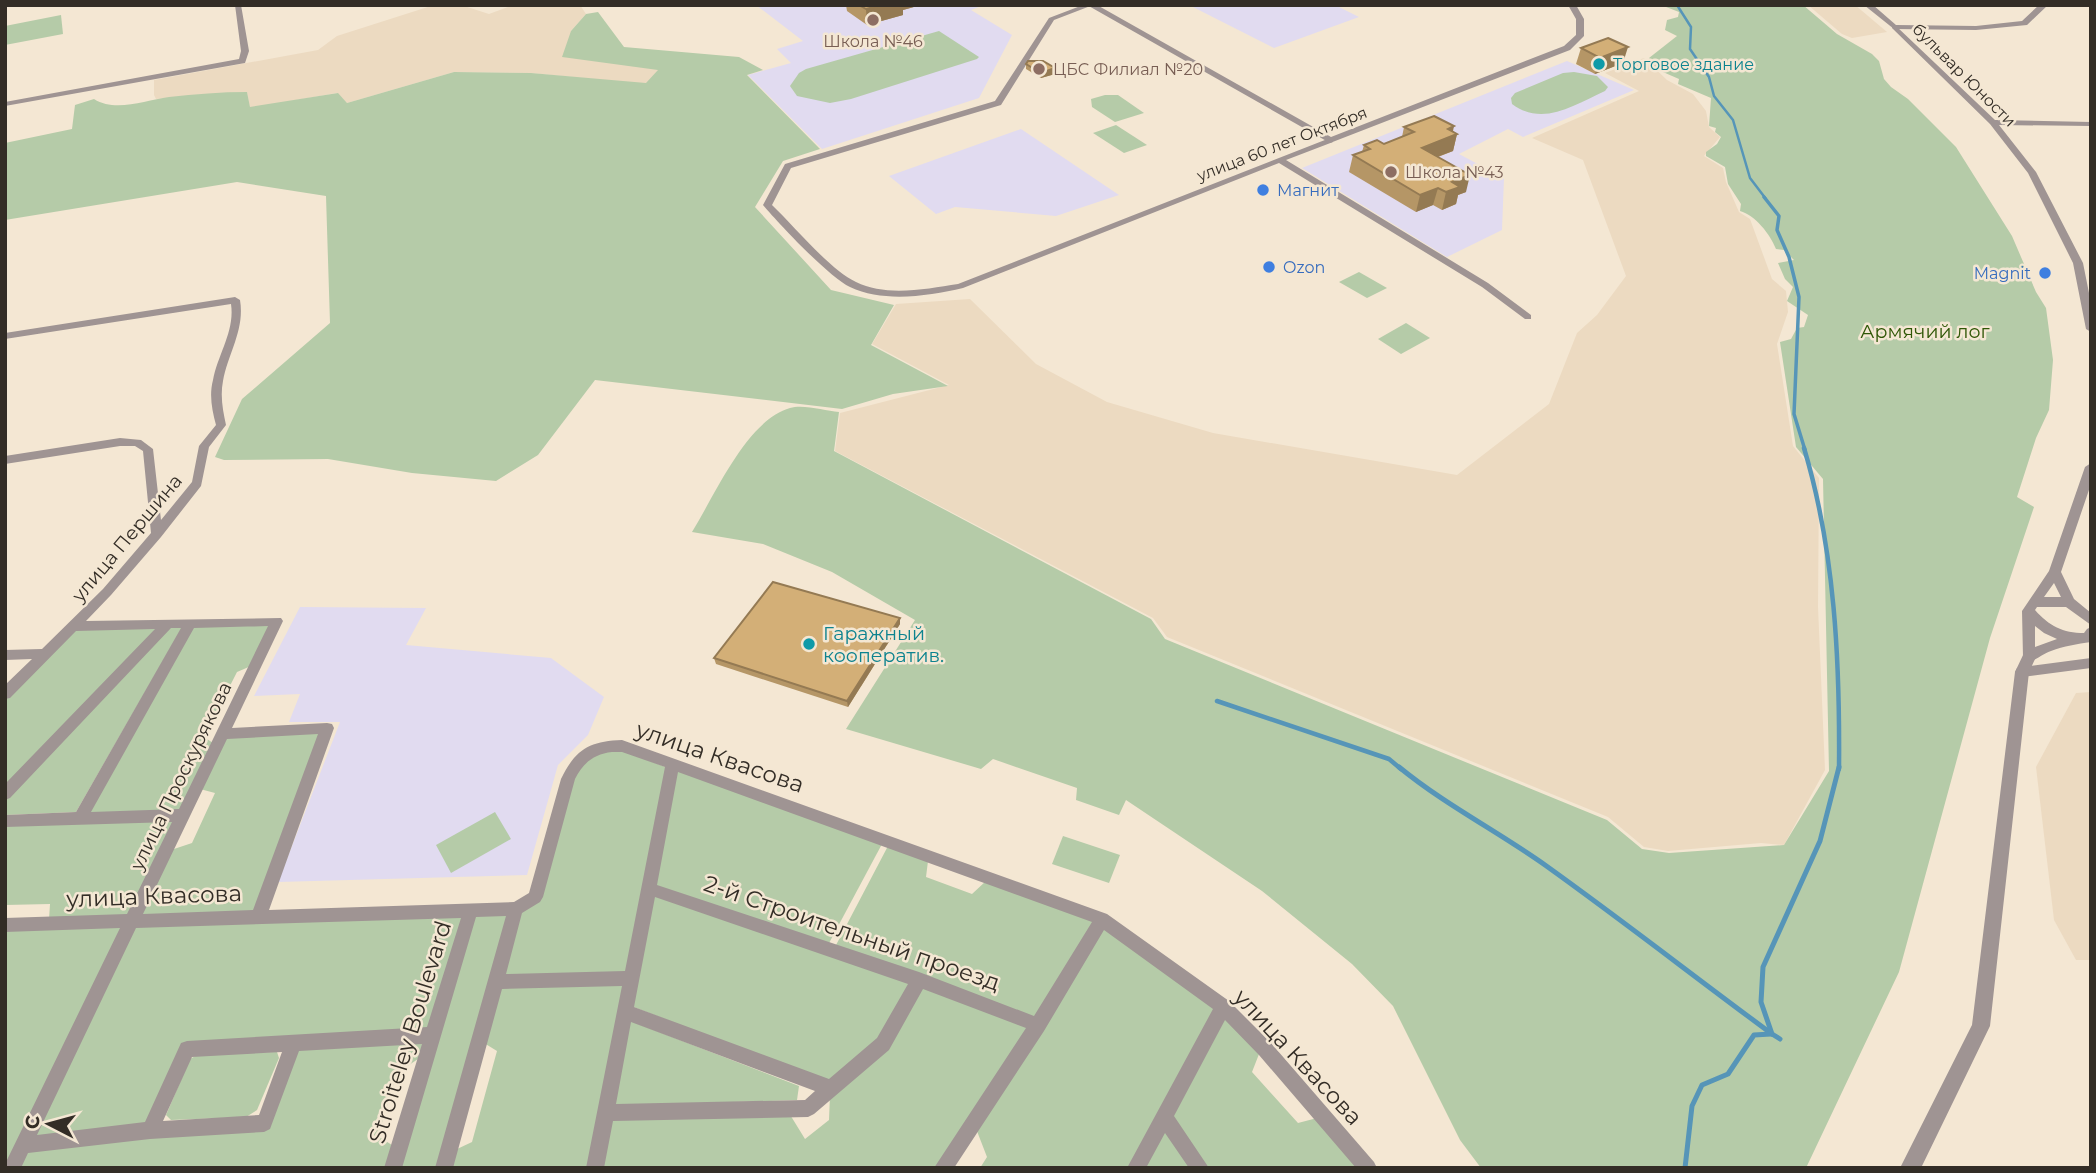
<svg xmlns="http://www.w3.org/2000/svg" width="2096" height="1173" viewBox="0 0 2096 1173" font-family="Montserrat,sans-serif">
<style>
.built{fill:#ecdac1}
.education{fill:#e1dbf0}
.green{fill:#b5cba8}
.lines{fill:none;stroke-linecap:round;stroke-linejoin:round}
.stream-far3{stroke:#5695b8;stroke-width:2.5}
.stream-far2{stroke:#5695b8;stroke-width:3.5}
.stream-far1{stroke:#5695b8;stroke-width:4.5}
.stream{stroke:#5695b8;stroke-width:5}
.minor{fill:#9f9493;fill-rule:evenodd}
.tertiary{fill:#9f9493;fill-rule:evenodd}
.wall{fill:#b59666}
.shaded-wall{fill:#947a53}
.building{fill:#d3af77;stroke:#947a53;stroke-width:2}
.education-dot{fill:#8d6e63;stroke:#f4e7d3;stroke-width:2.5}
.culture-dot{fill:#0f9aa8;stroke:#f4e7d3;stroke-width:2.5}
.shop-dot{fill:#3f7fe0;stroke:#f4e7d3;stroke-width:2.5}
.labels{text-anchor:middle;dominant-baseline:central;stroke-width:5;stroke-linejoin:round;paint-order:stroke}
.far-education-label{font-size:16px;fill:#785e54;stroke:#f4e7d3;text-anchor:start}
.far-culture-label{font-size:16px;fill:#0d838f;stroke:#f4e7d3;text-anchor:start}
.far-street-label{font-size:16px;fill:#332d26;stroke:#f4e7d3}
.far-shop-label{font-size:16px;fill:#366cbe;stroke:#f4e7d3;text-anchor:start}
.park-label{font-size:19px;fill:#2f5706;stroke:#f4e7d3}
.street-label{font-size:19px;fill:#332d26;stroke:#f4e7d3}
.culture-label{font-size:19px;fill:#0d838f;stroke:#f4e7d3;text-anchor:start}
.near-street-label{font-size:23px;fill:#332d26;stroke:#f4e7d3}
</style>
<rect width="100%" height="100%" fill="#f4e7d3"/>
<g class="built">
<polygon points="434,5 461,5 489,14 513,5 580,5 586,14 571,31 659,70 646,84 531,73 454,72 347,103 337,93 250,108 247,92 156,99 154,95 154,80 318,50 337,36"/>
<polygon points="1808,5 1855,5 1887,32 1852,38 1842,34"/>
<polygon points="1644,58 1667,80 1693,94 1706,111 1709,127 1720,137 1704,156 1723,168 1726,182 1739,212 1750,219 1772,279 1786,291 1788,312 1777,344 1793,446 1819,478 1818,607 1825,770 1784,845 1761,843 1668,851 1644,847 1608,817 1167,637 1153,618 835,451 840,413 949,385 872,344 896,304 970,299 1036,364 1107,402 1213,433 1457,475 1549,404 1577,333 1597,315 1626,276 1583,160 1532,138 1639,91 1605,73"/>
<polygon points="2091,692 2091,960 2076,960 2054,920 2036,767 2076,693"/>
</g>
<g class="education">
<polygon points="756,5 984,5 971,10 1012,35 979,98 822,149 748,75 791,63 777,49 803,41"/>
<polygon points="1189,5 1335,5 1359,17 1274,48"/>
<polygon points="1567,61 1634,90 1523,137 1508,129 1459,154 1504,178 1502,230 1447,257 1302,168"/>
<polygon points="1021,129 1119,195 1056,216 955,207 936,214 889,176"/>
<polygon points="300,607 426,608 406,645 551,658 604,697 588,735 558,765 527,875 278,882 340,722 289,722 300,694 254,696"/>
</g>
<g class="green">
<path d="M1661,5h142l34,29 35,20 7,7 5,18 7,8 17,12 48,48 56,89 24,56 10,16 7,52 -4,50 -13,28 -19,59 17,10 -44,131 -91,334 -93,196h-325l-21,-28 -67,-134 -41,-42 -90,-73 -136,-91 -7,15 -43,-15 1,-12 -84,-29 -12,10 -135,-40 69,-109 -83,-48 -69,-28 -71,-12c23,-37 55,-112 98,-124 14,-4 35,3 49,4l-5,39 317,168 14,20 442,181 35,29 27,4 115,-8 45,-74 -6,-292 -27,-32 -16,-105 11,-3 6,-11 7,-1 4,-12 -21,-14 6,-14 -8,-8 -7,-16 16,-3 -10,-10 -8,-1c-6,-15 -21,-34 -36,-38l1,-7 -13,-20 -3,-17 -19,-11v-4l11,-8 4,-7 -6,-5 1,-4 -7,-2 2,-28 -33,-14 1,-5 -23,-10 -7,-11 28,-22 -12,-6 2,-10 11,-3 1,-5z"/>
<path d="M598,12l26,35 115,10 24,13 -16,5 73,74 -37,12 -28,46 76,83 63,15 -23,40 77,41 -55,8 -51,15 -247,-29 -57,75 -42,26 -84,-8 -84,-14 -104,1 -9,-3 27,-58 88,-76 -4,-127 -89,-14 -232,38v-77l67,-14 3,-24 19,-6c22,14 51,1 75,-2 26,-3 52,-5 78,-5l3,15 88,-14 9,10 107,-31 77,1 115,10 12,-13 -96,-13 9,-26 15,-17z"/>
<polygon points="61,15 63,34 5,45 5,26"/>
<polygon points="939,31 979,57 977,59 851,99 830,103 797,96 790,86 799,73 806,69"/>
<path d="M1574,72l23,4 11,11 -3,4c-31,14 -62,36 -93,13l-1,-6 4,-5 48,-20z"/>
<polygon points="1105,95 1118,95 1144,113 1115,122 1092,107 1091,99"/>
<polygon points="1116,125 1147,145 1124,153 1093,133"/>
<polygon points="1359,272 1387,288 1367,298 1339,282"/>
<polygon points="1406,323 1430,338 1401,354 1378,339"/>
<polygon points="271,625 251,666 237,672 204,737 213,743 179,812 86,815 192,626"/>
<polygon points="183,626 76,812 5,815 5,800 170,627"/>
<polygon points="161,627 5,790 5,699 76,629"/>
<polygon points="321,732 256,911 139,917 171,850 192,843 215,793 200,789 226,737"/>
<polygon points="622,750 668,768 627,973 502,977 520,910 538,899 572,779 589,754"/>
<polygon points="676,770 882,844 828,945 654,886"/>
<polygon points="495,812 511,839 451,873 436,845"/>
<polygon points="176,818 128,916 49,920 50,904 5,905 5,825"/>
<polygon points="1063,836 1120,855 1109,883 1052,864"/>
<polygon points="888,846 928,861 926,877 972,894 986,881 1094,922 1036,1020 835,947"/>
<polygon points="652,894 914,983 880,1042 830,1083 631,1006"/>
<polygon points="511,912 440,1168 397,1168 473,913"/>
<polygon points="467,913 431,1033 185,1046 148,1127 30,1141 135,923"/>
<polygon points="126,925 5,1168 5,929"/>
<polygon points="1103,927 1215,1009 1129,1168 980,1168 987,1157 975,1126"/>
<polygon points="625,983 588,1168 450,1168 455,1150 472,1142 497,1051 484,1043 499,988"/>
<polygon points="920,984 1033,1026 939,1168 599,1168 609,1116 789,1113 805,1139 829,1120 830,1095 885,1046"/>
<polygon points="1224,1012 1261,1049 1252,1072 1298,1123 1321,1117 1364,1168 1203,1168 1167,1117"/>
<polygon points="628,1020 799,1086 797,1100 612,1106"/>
<polygon points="429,1038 424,1055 397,1073 378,1136 395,1147 389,1168 17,1168 26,1148 266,1126 297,1046"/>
<polygon points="277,1052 279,1058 257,1110 246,1117 171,1120 166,1115 190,1059 199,1054"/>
<polygon points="1164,1122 1196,1168 1140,1168"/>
</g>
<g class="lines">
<polyline class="stream-far3" points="1677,5 1691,27 1690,49 1709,77 1714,96 1733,120 1750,178 1766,199"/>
<polyline class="stream-far2" points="1764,197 1779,216 1777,230 1789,257 1799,297 1794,414 1805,450"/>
<g class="stream-far1">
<path d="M1804,448c31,103 36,214 35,321"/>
<polyline points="1217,701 1389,759 1401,769"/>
</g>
<g class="stream">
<path d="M1399,767c45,37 98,64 146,98 77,55 151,113 227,169"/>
<polyline points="1780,1039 1772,1034 1761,1002 1763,967 1820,841 1839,767"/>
<polyline points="1685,1168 1692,1106 1702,1085 1728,1074 1754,1035 1771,1034"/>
</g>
<g class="minor">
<polygon points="235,5 241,5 249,51 245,63 5,106 5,102 239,59 241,51"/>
<path d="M1083,5h10l-39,15 -53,85 -210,63 -19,37c21,20 58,65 84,77 30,15 70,7 102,2l372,-146h3v4l-47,18 202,123 43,32v4h-6l-43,-32 -203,-124 -316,125c-35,8 -79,15 -113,-1 -21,-10 -70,-62 -87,-82l22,-41 210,-63 54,-83z"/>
<polygon points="1892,26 1896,26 1995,120 2091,122 2091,126 1999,125 2036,172 2083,263 2091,303 2091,332 2086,329 2073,263 2028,173 1990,124 1892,28"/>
<path d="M235,297l5,3c5,30 -12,53 -17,81 -3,15 0,30 3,44l-17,22 -8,39 -40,51 -50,58 -25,26 195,-3 2,3 -51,107 95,-5 5,1 2,4 -65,182 245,-8 15,-9 32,-114c14,-29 28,-38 61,-39l485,174 122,87 42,42 103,119 3,6h-21l-97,-113 -34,-35 -51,96 35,52h-20l-24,-35 -19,35h-19l86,-159 -109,-79 -60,101 -90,137h-20l92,-140 -103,-39 -34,61 -75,64 -6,3 -195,4 -9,47h-18l36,-182 -120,3 -49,179h-18l71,-252 -30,1 -74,251h-18l38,-124 -123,7 -29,78 -6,3 -114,7 -122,14 -7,15h-16l1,-6 114,-234 -115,4v-14l122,-4 45,-92 -167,5v-12l71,-3 105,-184h-10l-161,170 -5,2v-16l150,-155 -79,2 -66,67 -5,1v-14l27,-26 -27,1v-10l37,-1 61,-60 48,-56 -8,-82 -8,-5h-15l-115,18v-8l115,-18 21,2 12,9 8,71 31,-38 7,-36 17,-21c-4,-15 -7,-30 -3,-45 5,-26 22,-49 18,-76l-226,35v-6zM268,626l-89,183 -88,3 103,-184zM318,734l-65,176 -110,4 84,-175zM612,752h10l43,15 -40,204 -119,3 16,-61 18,-11 3,-5 32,-118c8,-16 19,-25 37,-27zM678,772l414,150 -58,94 -115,-44 -262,-87zM655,897l253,87 -31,54 -48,41 -195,-72zM461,918l-34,109 -240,14 -6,2 -36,79 -108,13 99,-207zM631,1022l184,69 -10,9 -189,4zM282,1052l-23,63 -96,6 29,-64z"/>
<path d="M2091,463v21l-30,88 13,27 17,14v12l-25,-18h-29l-2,3c14,16 28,23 49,23l3,-4 4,-2v15c-14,2 -27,4 -40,9 -10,3 -16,12 -27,10l-1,-4 -1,-46 27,-40 36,-104zM2054,583l7,14h-17zM2035,626l9,7 13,6 -22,8z"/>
<polygon points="2091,658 2091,668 2022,677 2017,676 2015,672 2017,668 2022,667"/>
</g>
<g class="tertiary">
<polygon points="1087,5 1097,5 1331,137 1564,46 1576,35 1576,19 1568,5 1576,5 1584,19 1584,36 1570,50 1330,143"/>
<polygon points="1864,5 1873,5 1896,25 1976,26 2022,21 2039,5 2048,5 2027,25 1976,30 1894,29"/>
<polygon points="2029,651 2034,653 2036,657 2029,672 1990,1026 1921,1168 1900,1168 1972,1025 2015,672 2024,653"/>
</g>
</g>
<g class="wall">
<polygon points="846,5 921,5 903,10 903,15 867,25 847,11"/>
<polygon points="1581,48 1623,63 1595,74 1576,64"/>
<polygon points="1026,64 1055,68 1055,74 1041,78 1026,69"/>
<polygon points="1404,127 1453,131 1457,134 1453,151 1438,157 1466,192 1458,195 1456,204 1442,210 1433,205 1416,212 1349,172 1353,155 1362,152 1364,145 1384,144 1402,137"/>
<polygon points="900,624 848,707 716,664 714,658"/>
</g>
<g class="shaded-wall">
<polygon points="881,5 921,5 903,10 903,15 867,25 866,9"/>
<polygon points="1628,47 1623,63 1595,74 1600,58"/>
<polygon points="1055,68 1055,74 1041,78 1041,73"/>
<polygon points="1454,126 1452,136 1457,134 1453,151 1418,164 1422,148 1448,129"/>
<polygon points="1470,175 1466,192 1458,195 1456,204 1442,210 1446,192 1452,182"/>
<polygon points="1438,188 1433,205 1416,212 1420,195"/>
<polygon points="900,618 900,624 848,707 847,701"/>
</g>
<g class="building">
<polygon points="859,5 881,5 866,9"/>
<polygon points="1608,38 1628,47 1600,58 1581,48"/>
<polygon points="1028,61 1043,61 1055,68 1041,73 1026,64"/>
<polygon points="1434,116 1454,126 1448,129 1457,134 1422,148 1470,175 1452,182 1460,187 1446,192 1438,188 1420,195 1353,155 1370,149 1364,145 1377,140 1384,144 1414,132 1404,127"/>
<polygon points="773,582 900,618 847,701 714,658"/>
</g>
<g class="education-dot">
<circle cx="873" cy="20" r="7"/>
<circle cx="1039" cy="69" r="7"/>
<circle cx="1391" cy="172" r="7"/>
</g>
<g class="culture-dot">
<circle cx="1599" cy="64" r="7"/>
<circle cx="809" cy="644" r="7"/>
</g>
<g class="shop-dot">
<circle cx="1263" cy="190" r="7"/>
<circle cx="1269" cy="267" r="7"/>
<circle cx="2045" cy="273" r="7"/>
</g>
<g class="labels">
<g class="far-education-label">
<text x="873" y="41" text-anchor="middle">Школа №46</text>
<text x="1053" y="69">ЦБС Филиал №20</text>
<text x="1405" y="172">Школа №43</text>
</g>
<g class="far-culture-label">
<text x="1613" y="64">Торговое здание</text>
</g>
<g class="far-street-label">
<text transform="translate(1964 75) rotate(45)">бульвар Юности</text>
<text transform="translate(1282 144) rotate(-21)">улица 60 лет Октября</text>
</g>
<g class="far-shop-label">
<text x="1277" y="190">Магнит</text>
<text x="1283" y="267">Ozon</text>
<text x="2031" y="273" text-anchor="end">Magnit</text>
</g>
<g class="park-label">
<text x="1925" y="331">Армячий лог</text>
</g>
<g class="street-label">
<text transform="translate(127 538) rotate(-50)">улица Першина</text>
<text transform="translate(181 776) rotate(-64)">улица Проскурякова</text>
</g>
<g class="culture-label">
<text x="823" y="633">Гаражный<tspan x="823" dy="22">кооператив.</tspan></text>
</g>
<g class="near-street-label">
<text transform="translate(720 757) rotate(19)">улица Квасова</text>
<text transform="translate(154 896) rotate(-2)">улица Квасова</text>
<text transform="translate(852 933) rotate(19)">2-й Строительный проезд</text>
<text transform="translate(410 1032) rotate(-73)">Stroiteley Boulevard</text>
<text transform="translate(1298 1057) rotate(47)">улица Квасова</text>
</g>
</g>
<rect width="2096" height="1173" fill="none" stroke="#332d26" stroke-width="14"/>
<g transform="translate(49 1124) rotate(276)" stroke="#f4e7d3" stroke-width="5" paint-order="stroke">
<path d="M0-5L12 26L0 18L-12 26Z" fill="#332d26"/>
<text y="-10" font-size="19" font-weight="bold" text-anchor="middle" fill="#332d26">С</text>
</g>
</svg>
